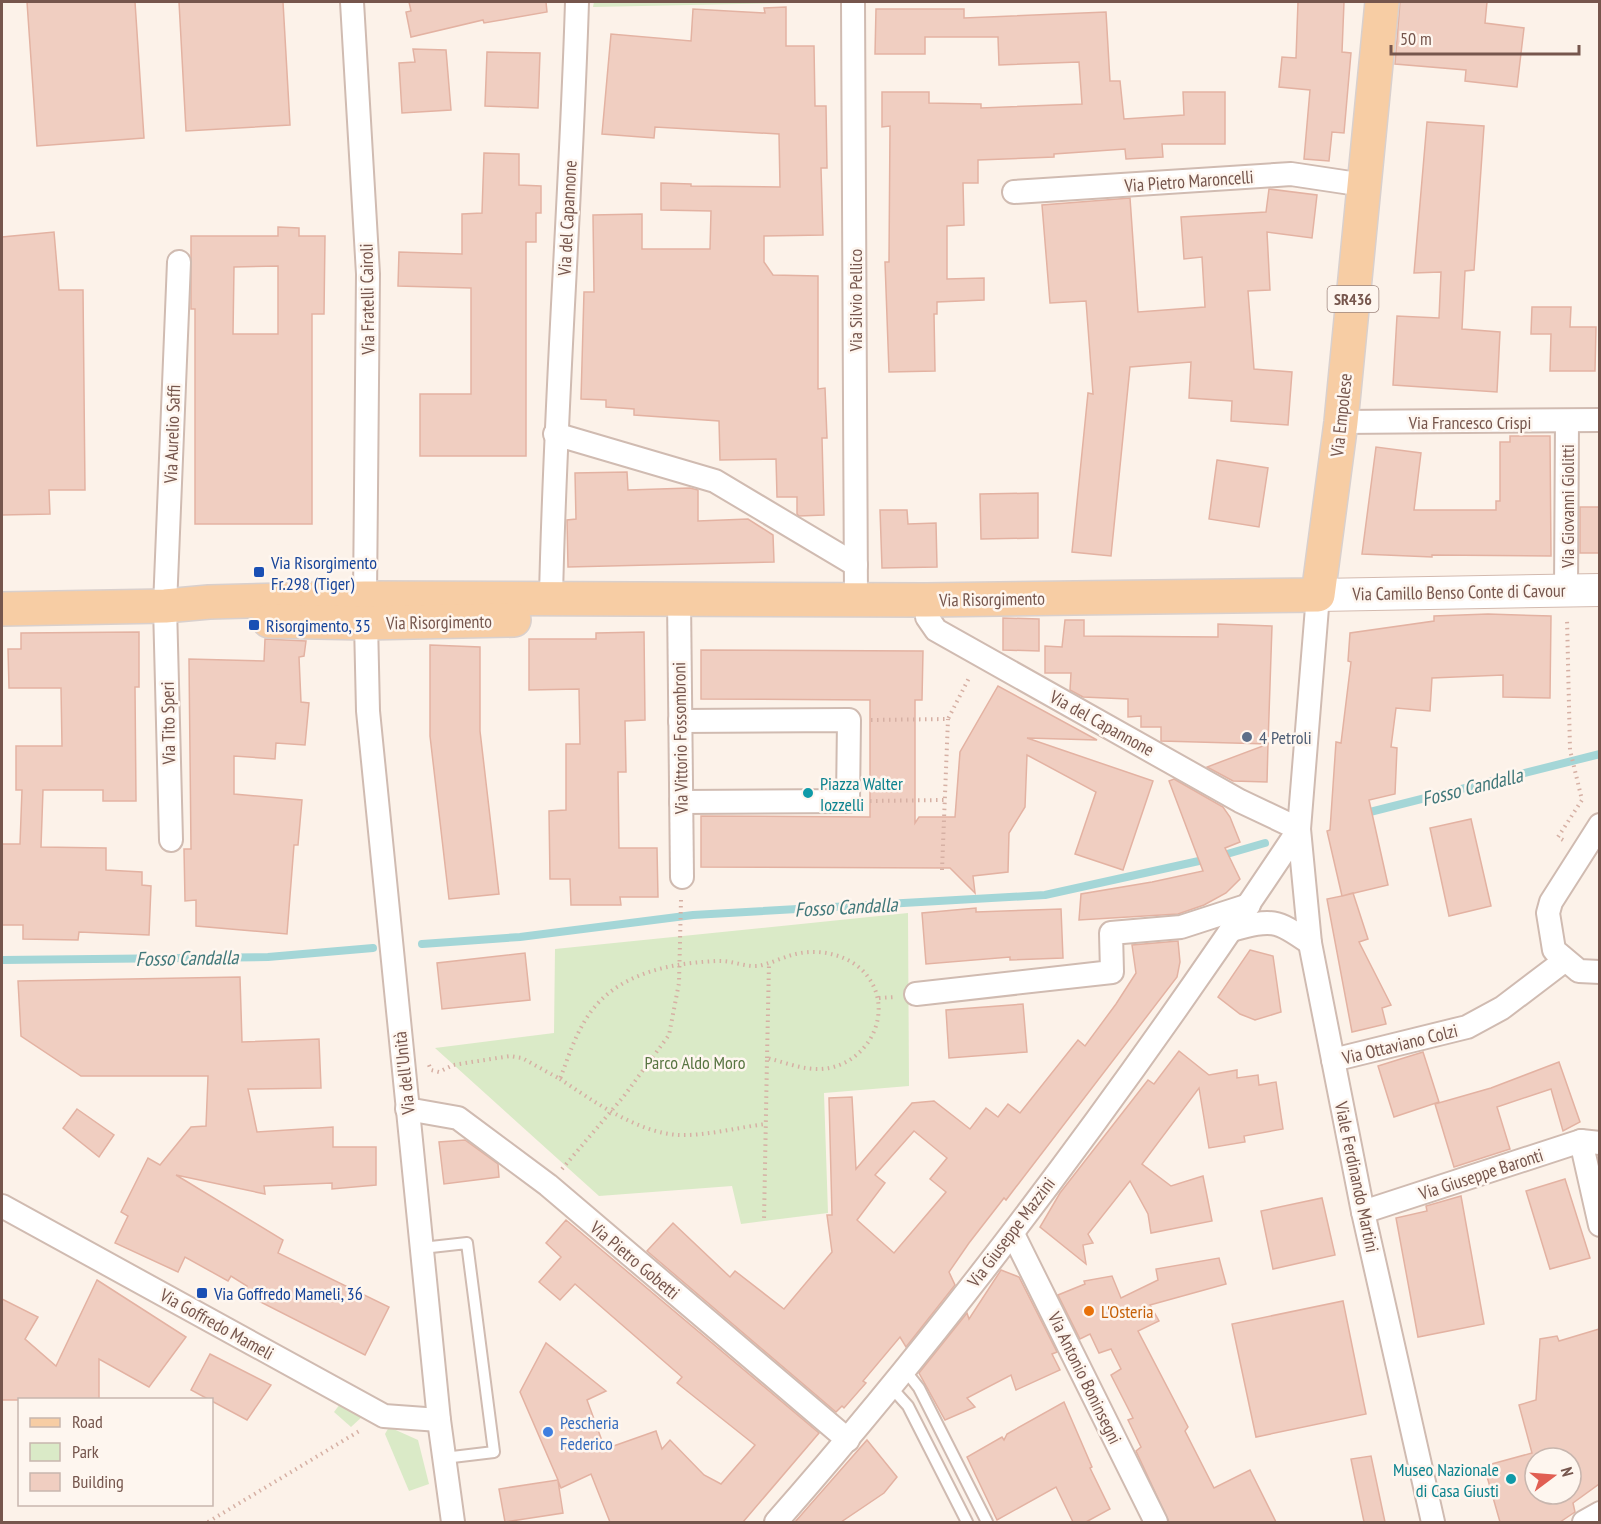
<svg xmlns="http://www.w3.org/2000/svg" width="1601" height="1524" viewBox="0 0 1601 1524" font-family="'PT Sans Narrow',sans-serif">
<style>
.green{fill:#daeac7}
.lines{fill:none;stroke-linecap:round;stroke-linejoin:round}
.stream{stroke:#a4d6d7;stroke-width:8}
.building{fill:#f0cec1;stroke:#e3b2a2;stroke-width:1.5;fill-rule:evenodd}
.service-casing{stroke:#d0bbb1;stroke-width:14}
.minor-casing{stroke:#d0bbb1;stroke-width:26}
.secondary-casing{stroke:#d3baaf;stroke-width:34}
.primary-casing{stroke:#d9d0cd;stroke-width:36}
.path{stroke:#d6b0a4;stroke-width:4;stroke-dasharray:1.5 4.5;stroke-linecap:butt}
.service{stroke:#fff;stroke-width:10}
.minor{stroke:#fff;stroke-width:22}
.secondary{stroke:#fff;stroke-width:32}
.primary{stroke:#f7cda4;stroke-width:33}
.transit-dot{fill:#1a4fb4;stroke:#fef6ef;stroke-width:2}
.service-dot{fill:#5c6f8a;stroke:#fef6ef;stroke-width:2}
.culture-dot{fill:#0f9aa8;stroke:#fef6ef;stroke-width:2}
.food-dot{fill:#e8710a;stroke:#fef6ef;stroke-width:2}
.shop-dot{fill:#3f7fe0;stroke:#fef6ef;stroke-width:2}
.labels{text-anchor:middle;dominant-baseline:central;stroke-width:5;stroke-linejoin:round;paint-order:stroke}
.shield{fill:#fef6ef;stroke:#9f867e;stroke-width:1.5}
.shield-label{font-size:16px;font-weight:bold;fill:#76564d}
.street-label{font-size:18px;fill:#76564d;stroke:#fef6ef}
.transit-label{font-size:18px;fill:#164399;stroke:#fef6ef;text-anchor:start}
.service-label{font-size:18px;fill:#4e5e75;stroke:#fef6ef;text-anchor:start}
.culture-label{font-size:18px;fill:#0d838f;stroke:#fef6ef;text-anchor:start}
.park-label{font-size:18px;fill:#587542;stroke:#fef6ef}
.food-label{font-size:18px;fill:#c56008;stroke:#fef6ef;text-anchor:start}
.shop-label{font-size:18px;fill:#366cbe;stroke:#fef6ef;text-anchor:start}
.water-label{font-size:20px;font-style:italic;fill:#41787a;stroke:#fef6ef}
</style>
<rect width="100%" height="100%" fill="#fcf2e9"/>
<g class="green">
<polygon points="594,2 839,2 593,7"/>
<polygon points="908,913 909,1086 824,1093 828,1213 741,1224 732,1186 599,1196 435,1048 554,1033 555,949"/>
<polygon points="340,1404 364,1415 351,1427 334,1412"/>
<polygon points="389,1427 418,1440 429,1484 409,1491 385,1434"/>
</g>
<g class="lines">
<g class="stream">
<polyline points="1362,814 1600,754"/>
<polyline points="1220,856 1265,843"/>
<polyline points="422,944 520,937 693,915 1045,895 1208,859"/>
<polyline points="2,960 268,957 373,948"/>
</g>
</g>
<g class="building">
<polygon points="27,2 135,2 144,138 37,146"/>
<polygon points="179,2 283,2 290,125 186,131"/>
<polygon points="409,2 546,2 547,12 484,23 483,20 411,37 406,12 411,11"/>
<polygon points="1298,2 1344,2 1342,52 1351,53 1344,133 1332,132 1329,161 1304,159 1310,90 1279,87 1282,57 1296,58"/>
<polygon points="1400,2 1487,2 1485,23 1524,28 1517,87 1465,81 1466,70 1395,64"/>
<polygon points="786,7 786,46 814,46 815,106 826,106 827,168 821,168 823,235 764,236 764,262 773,275 818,276 818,389 825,388 827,438 822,438 824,515 799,516 797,514 797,497 777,497 776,459 720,460 719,421 634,415 634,409 606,407 606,400 581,399 584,292 594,292 593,215 642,214 642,249 710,249 711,211 661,210 661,183 691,184 691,186 780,187 779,134 655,127 654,138 602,134 611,34 691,41 693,9 765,13 764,8"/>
<polygon points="876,9 964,9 964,18 1106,12 1110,81 1120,81 1124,119 1184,115 1183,92 1225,92 1225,144 1162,144 1163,157 1126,159 1125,149 1054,154 1054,157 978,160 978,183 963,183 964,225 947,226 947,279 984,278 984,300 937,302 937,314 934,314 935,371 889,372 885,262 889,262 890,126 882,127 882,92 929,92 929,103 981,104 981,108 1082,104 1079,62 999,65 998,37 925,37 925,54 875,54"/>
<polygon points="413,49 446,50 451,110 402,113 399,63 415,62"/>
<polygon points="487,52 540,53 538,108 485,106"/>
<polygon points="1427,122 1484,126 1474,270 1465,271 1462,329 1500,332 1497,392 1393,385 1397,316 1439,318 1441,272 1414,273"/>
<polygon points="484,153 519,154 519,185 541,186 541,213 536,213 536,242 526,242 526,456 420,456 420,394 471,394 471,288 398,286 399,252 462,254 462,214 482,213"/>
<polygon points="1269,189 1317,195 1312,238 1267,232 1270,290 1248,291 1254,369 1292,372 1288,425 1231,421 1232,401 1189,398 1191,362 1130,367 1111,556 1072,552 1088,393 1093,394 1086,301 1050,303 1042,205 1130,198 1138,312 1205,307 1202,257 1184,259 1181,217 1266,212"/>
<path d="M278,227l21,1v8h26l-1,78h-12v210h-117v-215h-4v-73h87zM278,266v68h-45l1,-67z"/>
<polygon points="54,232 59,290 83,290 85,490 49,490 50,514 2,515 2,237"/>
<polygon points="1532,307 1571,307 1570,327 1596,327 1595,371 1550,371 1551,334 1531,334"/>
<polygon points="1510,436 1550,436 1551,556 1432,555 1432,557 1362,554 1376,447 1421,453 1414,510 1496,510 1496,501 1500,501 1500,442 1510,442"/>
<polygon points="1217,460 1268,468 1259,527 1209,519"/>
<polygon points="627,472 628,490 690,488 698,490 698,521 748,519 773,535 774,562 568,567 567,520 576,519 575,473"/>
<polygon points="1038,493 1038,538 981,539 980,494"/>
<rect x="1580" y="507" width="19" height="46"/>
<polygon points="880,510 907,510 908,524 936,523 937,567 882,568"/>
<polygon points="1488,614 1551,616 1550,698 1503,697 1503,675 1432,678 1430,711 1396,708 1391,747 1397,748 1395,794 1369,800 1388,885 1342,896 1353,893 1368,939 1359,942 1391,1005 1382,1008 1386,1024 1352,1032 1327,899 1342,896 1327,831 1330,830 1336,742 1341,743 1351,662 1348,661 1350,633 1434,621 1434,616"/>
<polygon points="1003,618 1039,619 1039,651 1003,650"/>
<polygon points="1065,620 1084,620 1084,636 1218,637 1218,624 1272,626 1268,744 1161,741 1161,727 1141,727 1141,716 1128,717 1128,699 1083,697 1070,690 1071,673 1045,673 1045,646 1062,647"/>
<polygon points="139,632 139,687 135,687 136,801 103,801 103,790 43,790 41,847 106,848 106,870 142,872 142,885 151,886 149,935 79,932 78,940 23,939 23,925 2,925 2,844 20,844 22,790 16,790 16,746 62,746 61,688 9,688 8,649 21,649 21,633"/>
<polygon points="644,632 645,720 625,721 626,772 618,772 619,848 657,848 658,897 620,897 621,905 571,905 570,879 550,879 549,811 566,810 566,744 580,744 579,689 529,690 529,639 596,639 596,633"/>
<polygon points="265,639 306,641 304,656 299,657 301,702 309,703 305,745 276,743 275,759 234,756 234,794 302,800 298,845 294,845 287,934 196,926 196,900 185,901 184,849 191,849 189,659 264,661"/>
<polygon points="430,645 480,647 480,731 499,894 449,899 430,736"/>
<polygon points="701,650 923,651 922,700 915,700 915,823 919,817 955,817 960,752 998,686 1097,740 1027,738 1153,781 1123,870 1075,854 1096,792 1027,755 1025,807 1009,833 1008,872 973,876 975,893 950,868 701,867 701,816 870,817 870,700 701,699"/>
<polygon points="1268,744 1267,782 1233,781 1207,767"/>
<polygon points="1174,779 1223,807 1230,817 1240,842 1225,848 1240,879 1226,893 1204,905 1178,914 1079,920 1081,894 1152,882 1203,871 1169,781"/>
<polygon points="1471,819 1491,906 1449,916 1430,828"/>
<polygon points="976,908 976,912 1061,909 1063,958 1010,960 1010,957 926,964 922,913"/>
<path d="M1178,941l2,21 -3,15 -171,223 -2,-2 -35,45 -20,29 6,13 -49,62 -6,-10 -37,44 3,2 -22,25 -2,-2 -6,6 -189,-161 26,-28 57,54 5,-6 49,38 48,-57 -5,-37h5l-3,-117 23,-1 4,72 56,-66 22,-2 36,28 16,-21 12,9 10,-13 12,9 58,-73 7,6 31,-42 20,-31 -4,-28zM914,1131l33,27 -17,21 16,13 -52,61 -37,-33 28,-37 -10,-8z"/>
<polygon points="1250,950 1273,956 1281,1012 1255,1020 1240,1014 1218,997"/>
<polygon points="525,953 530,1000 442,1009 437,963"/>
<polygon points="240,977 242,1042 319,1039 321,1088 248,1089 257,1132 333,1127 333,1147 376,1147 376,1185 332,1189 332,1183 264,1186 265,1194 176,1175 283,1240 278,1253 389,1307 365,1355 243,1293 247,1286 231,1276 228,1281 185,1257 178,1272 115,1243 128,1216 121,1212 148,1158 160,1165 191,1127 206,1126 208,1076 81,1076 21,1036 18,981"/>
<polygon points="1023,1004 1027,1052 949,1058 946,1010"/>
<polygon points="1179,1051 1209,1075 1237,1070 1237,1078 1258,1075 1259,1085 1276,1082 1283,1129 1244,1136 1245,1142 1209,1148 1199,1088 1142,1164 1171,1186 1203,1176 1212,1221 1151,1233 1148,1214 1130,1181 1088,1234 1093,1243 1083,1245 1086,1264 1040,1227 1060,1193 1148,1080 1154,1084"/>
<polygon points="1423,1052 1439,1102 1394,1117 1378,1066"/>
<polygon points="1559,1062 1580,1122 1563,1131 1551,1089 1497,1107 1510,1149 1454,1167 1435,1104 1491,1088"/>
<polygon points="77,1109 114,1135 99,1157 63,1128"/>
<polygon points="465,1140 498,1164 499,1177 444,1184 439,1142"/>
<polygon points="1565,1179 1590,1258 1550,1269 1526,1191"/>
<polygon points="1461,1196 1484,1324 1418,1337 1396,1218 1427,1211 1426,1206"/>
<polygon points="1322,1198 1335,1255 1273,1269 1261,1211"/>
<polygon points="566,1220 819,1433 743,1522 610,1522 591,1474 561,1488 558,1481 563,1513 505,1522 499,1489 558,1480 520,1392 546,1343 606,1391 587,1400 605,1449 656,1431 662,1449 670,1440 704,1475 721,1484 755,1445 677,1383 682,1377 575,1284 560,1300 539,1282 561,1257 546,1243"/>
<polygon points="1219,1258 1226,1284 1150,1305 1159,1321 1138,1331 1188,1427 1185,1431 1214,1488 1250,1470 1276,1522 1169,1522 1136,1451 1141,1447 1128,1420 1133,1418 1111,1375 1121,1369 1111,1349 1099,1353 1090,1334 1080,1339 1058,1295 1085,1284 1084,1281 1112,1276 1121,1298 1158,1280 1156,1269"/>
<polygon points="1001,1270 1019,1277 1057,1352 1052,1354 1060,1370 1016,1390 1011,1375 967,1398 975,1407 945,1420 919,1373 967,1313 969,1319"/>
<polygon points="97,1280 186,1337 149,1387 99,1359 99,1400 2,1400 2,1299 38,1317 25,1339 56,1366"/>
<polygon points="1343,1301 1366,1414 1256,1437 1232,1324"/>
<path d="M1599,1329v155l-26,19 2,9 -15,10h-60l-16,-56 48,-13 -13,-48 17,-5 4,-61 17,-3 2,5zM1535,1458h36v36h-36z"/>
<polygon points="210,1354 271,1385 247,1420 191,1390"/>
<polygon points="1064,1402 1092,1467 1090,1468 1110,1509 1086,1522 1073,1522 1056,1487 997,1520 967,1457 1002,1437 1004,1440 1007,1434"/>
<polygon points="867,1440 897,1477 884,1493 841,1522 795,1522"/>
<polygon points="1371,1456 1385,1522 1364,1522 1351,1459"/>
</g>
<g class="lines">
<g class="service-casing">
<g id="service">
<polyline points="422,1248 467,1243 494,1452 444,1458"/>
<polyline points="904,1369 919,1388 987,1522"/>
<polyline points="890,1386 908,1406 967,1522"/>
</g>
</g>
<g class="minor-casing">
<g id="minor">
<polyline points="352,2 368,274 365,598"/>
<polyline points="853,2 856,598"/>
<polyline points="1014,192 1291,174 1364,185"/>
<polyline points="1341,422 1600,420"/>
<polyline points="555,434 715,481 856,565"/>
<polyline points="1566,590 1567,421"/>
<polyline points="1318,595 1299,829 1310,943 1363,1212 1433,1522"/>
<path d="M551,598c4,-199 20,-398 26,-596"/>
<polyline points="679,599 682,877"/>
<polyline points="926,600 927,617 936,630 1240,801 1299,829"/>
<polyline points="366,623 368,711 439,1420 453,1522"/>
<polyline points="680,721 849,720 848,801 681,802"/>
<polyline points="1600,825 1551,902 1548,913 1554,950 1579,971 1600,972"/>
<polyline points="171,840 165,606 179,262"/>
<path d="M1231,930c42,-11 44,-11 79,13"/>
<polyline points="916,994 1112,972 1111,933 1181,927 1249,905"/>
<polyline points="1333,1060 1467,1027 1502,1008 1564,961"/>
<polyline points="407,1109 458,1118 548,1185 848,1440"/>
<polyline points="1581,1141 1600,1225"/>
<polyline points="2,1206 384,1416 439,1420"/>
<polyline points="1363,1212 1581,1141 1600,1143"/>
<polyline points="1013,1234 1156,1522"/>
<path d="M776,1522c191,-217 363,-452 523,-693"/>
<polyline points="1584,1522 1600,1513"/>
</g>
</g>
<g class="secondary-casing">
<polyline id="secondary" points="1318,595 1600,590"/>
</g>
<g class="primary-casing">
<g id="primary">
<polyline points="2,609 165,606 209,602 365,598 926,600 1318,595 1341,422 1382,2"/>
<polyline points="269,621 366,623 514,620"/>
</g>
</g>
<g class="path">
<polyline points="871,720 948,719 970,676"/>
<polyline points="870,801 945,800"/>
<polyline points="1563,840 1558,837 1582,800 1570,750 1567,618"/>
<polyline points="942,870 948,719"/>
<polyline points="879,998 895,997"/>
<polyline points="767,1058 769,963"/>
<path d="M429,1065l2,5 8,2 14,-7 57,-9 12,2 38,21c9,-24 17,-50 33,-70 29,-37 80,-46 124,-48 14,-1 27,6 41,5 11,-2 23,-8 34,-11 23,-7 51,-2 69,14 38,36 10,97 -40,100 -18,1 -37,-7 -54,-11l-3,163"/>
<path d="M560,1079c33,22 78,54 119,56 28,1 60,-8 87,-11"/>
<polyline points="562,1169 624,1096 669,1035 679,983 681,900"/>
<polyline points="208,1522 361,1430"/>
</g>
<use href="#service" class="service"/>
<use href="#minor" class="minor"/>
<use href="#secondary" class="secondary"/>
<use href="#primary" class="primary"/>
</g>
<g class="transit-dot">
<rect x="253" y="566" width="12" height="12" rx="3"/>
<rect x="248" y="619" width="12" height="12" rx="3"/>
<rect x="196" y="1287" width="12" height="12" rx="3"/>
</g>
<circle class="service-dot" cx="1247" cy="737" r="6"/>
<g class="culture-dot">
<circle cx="808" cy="793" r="6"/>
<circle cx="1511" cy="1479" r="6"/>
</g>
<circle class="food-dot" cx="1089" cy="1311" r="6"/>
<circle class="shop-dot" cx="548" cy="1432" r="6"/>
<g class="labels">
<rect class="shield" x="1327.5" y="286" width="51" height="26" rx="4.5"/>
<g class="shield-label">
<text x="1353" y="299">SR436</text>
</g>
<g class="street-label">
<text transform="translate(1189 181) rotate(-4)">Via Pietro Maroncelli</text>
<text transform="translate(567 218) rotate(-87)">Via del Capannone</text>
<text transform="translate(367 299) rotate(-91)">Via Fratelli Cairoli</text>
<text transform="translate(855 300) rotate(-90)">Via Silvio Pellico</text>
<text transform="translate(1341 415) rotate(-84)">Via Empolese</text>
<text x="1470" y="422">Via Francesco Crispi</text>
<text transform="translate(172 434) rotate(-88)">Via Aurelio Saffi</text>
<text transform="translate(1567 506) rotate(-90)">Via Giovanni Giolitti</text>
<text transform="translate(1459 592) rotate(-1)">Via Camillo Benso Conte di Cavour</text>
<text transform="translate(992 599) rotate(-1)">Via Risorgimento</text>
<text transform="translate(439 622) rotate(-1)">Via Risorgimento</text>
<text transform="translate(168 723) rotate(-91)">Via Tito Speri</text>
<text transform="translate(1102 723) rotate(29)">Via del Capannone</text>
<text transform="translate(680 738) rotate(-91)">Via Vittorio Fossombroni</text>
<text transform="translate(1400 1044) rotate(-14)">Via Ottaviano Colzi</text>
<text transform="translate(404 1073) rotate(-96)">Via dell'Unità</text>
<text transform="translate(1481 1174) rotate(-18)">Via Giuseppe Baronti</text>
<text transform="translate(1357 1177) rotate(78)">Viale Ferdinando Martini</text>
<text transform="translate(1011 1232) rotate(-53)">Via Giuseppe Mazzini</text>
<text transform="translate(635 1260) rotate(40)">Via Pietro Gobetti</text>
<text transform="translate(217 1324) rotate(29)">Via Goffredo Mameli</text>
<text transform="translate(1085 1378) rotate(64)">Via Antonio Boninsegni</text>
</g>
<g class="transit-label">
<text x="271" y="562">Via Risorgimento<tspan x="271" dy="21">Fr.298 (Tiger)</tspan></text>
<text x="266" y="625">Risorgimento, 35</text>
<text x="214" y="1293">Via Goffredo Mameli, 36</text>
</g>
<g class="service-label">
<text x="1259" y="737">4 Petroli</text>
</g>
<g class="culture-label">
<text x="820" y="783">Piazza Walter<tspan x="820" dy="21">Iozzelli</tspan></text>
<text x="1499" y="1469" text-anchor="end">Museo Nazionale<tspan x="1499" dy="21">di Casa Giusti</tspan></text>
</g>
<g class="park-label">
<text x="695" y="1062">Parco Aldo Moro</text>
</g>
<g class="food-label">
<text x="1101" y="1311">L'Osteria</text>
</g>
<g class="shop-label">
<text x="560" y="1422">Pescheria<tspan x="560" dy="21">Federico</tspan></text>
</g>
<g class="water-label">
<text transform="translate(1472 787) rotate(-14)">Fosso Candalla</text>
<text transform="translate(846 907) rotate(-3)">Fosso Candalla</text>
<text transform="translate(187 958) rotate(-1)">Fosso Candalla</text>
</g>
</g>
<rect width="1601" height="1524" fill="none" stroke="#76564d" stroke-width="6"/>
<rect x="18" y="1398" width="195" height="108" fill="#fef6ef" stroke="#c8b6ae" stroke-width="1.5"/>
<rect x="30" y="1418" width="30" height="9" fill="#f7cda4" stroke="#c8b6ae" stroke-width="1.5"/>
<text x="72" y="1428" font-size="18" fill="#76564d">Road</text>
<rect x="30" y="1443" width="30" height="18" fill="#daeac7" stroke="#c8b6ae" stroke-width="1.5"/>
<text x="72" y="1458" font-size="18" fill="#76564d">Park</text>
<rect x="30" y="1473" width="30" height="18" fill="#f0cec1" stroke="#c8b6ae" stroke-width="1.5"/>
<text x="72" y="1488" font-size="18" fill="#76564d">Building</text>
<g transform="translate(1553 1476) rotate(74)"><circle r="28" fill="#fef6ef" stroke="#c8b6ae" stroke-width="1.5"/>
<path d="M0-4.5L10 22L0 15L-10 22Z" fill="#e15f53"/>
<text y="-9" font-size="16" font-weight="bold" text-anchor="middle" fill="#76564d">N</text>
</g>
<path d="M1391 45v9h188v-9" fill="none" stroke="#76564d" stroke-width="3"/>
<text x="1400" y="45" font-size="18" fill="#76564d" stroke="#fef6ef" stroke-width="4.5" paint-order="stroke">50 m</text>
</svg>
